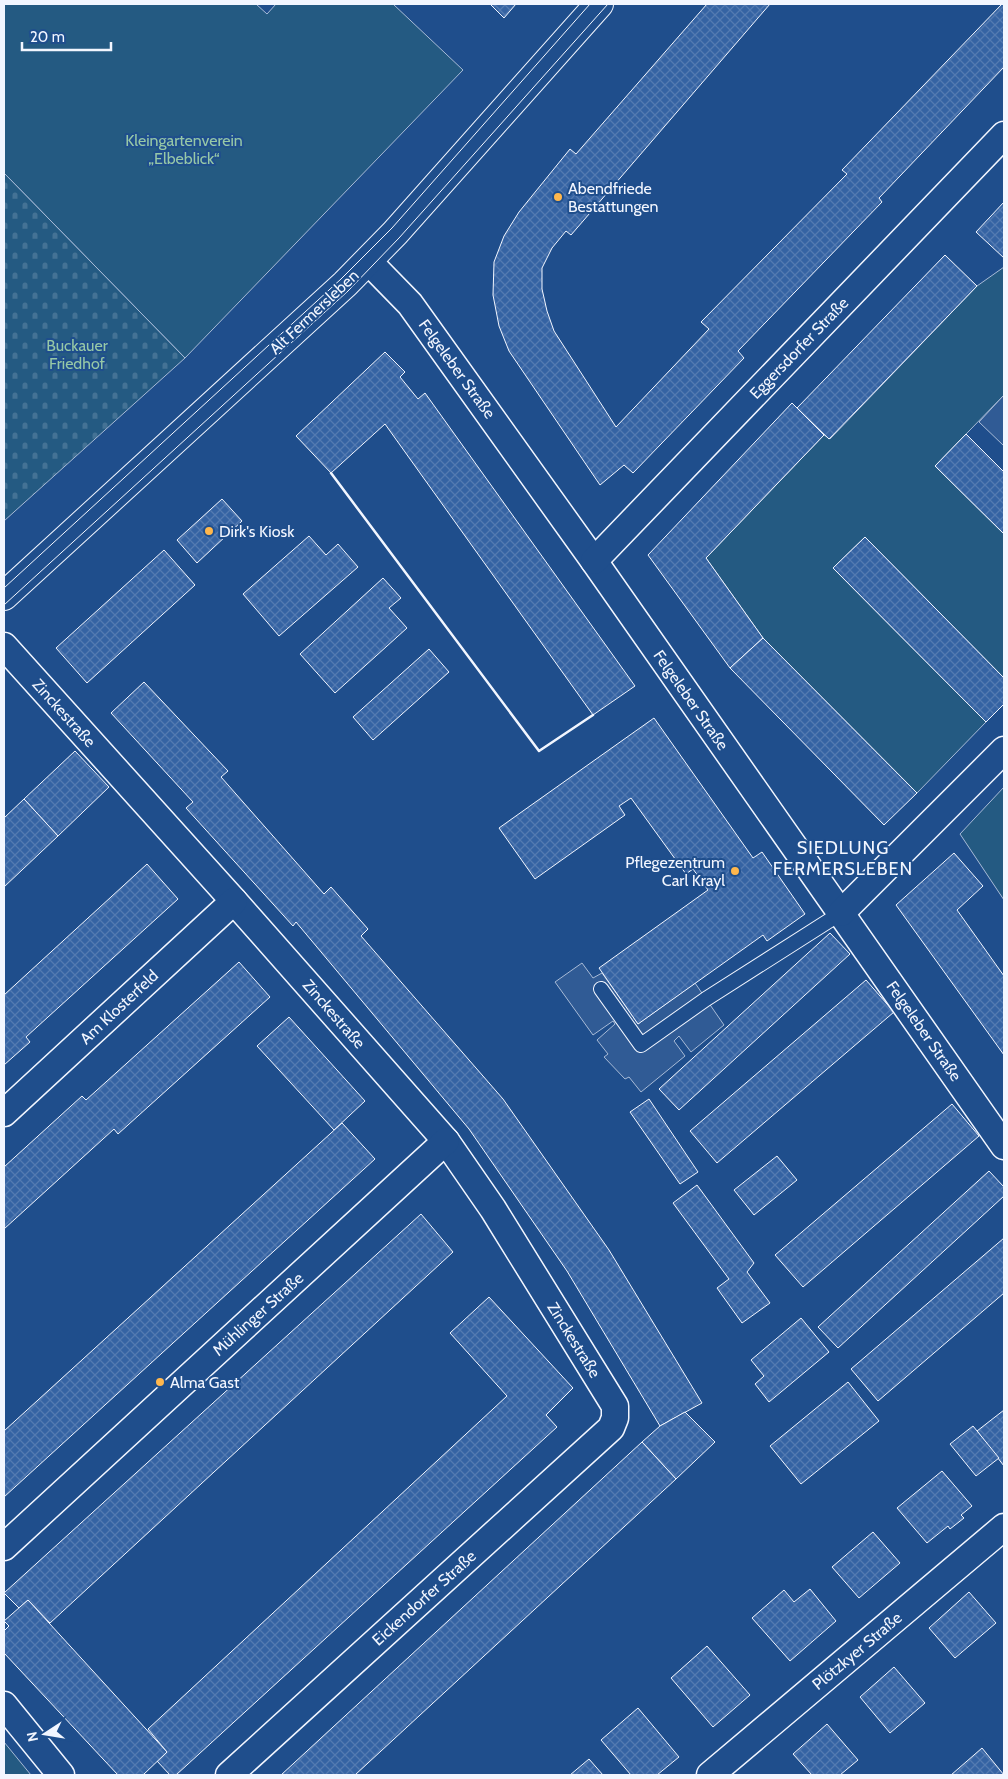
<svg xmlns="http://www.w3.org/2000/svg" width="1008" height="1779" viewBox="0 0 1008 1779" font-family="Cabin,sans-serif">
<style>
.green{fill:#245a82;stroke:#a8bbd7}
.cemetery{fill:url(#cemetery-stones);stroke:#a8bbd7}
.parking{fill:#305b95;stroke:#a8bbd7}
.building{fill:url(#building-cross-hatch);stroke:#f2f6ff}
.lines{fill:none;stroke-linecap:round;stroke-linejoin:round}
.service-casing{stroke:#f2f6ff;stroke-width:16}
.minor-casing{stroke:#f2f6ff;stroke-width:29}
.secondary-casing{stroke:#f2f6ff;stroke-width:30}
.service{stroke:#1f4e8c;stroke-width:14}
.minor{stroke:#1f4e8c;stroke-width:26}
.secondary{stroke:#1f4e8c;stroke-width:28}
.tram{stroke:#f2f6ff;stroke-width:1}
.wall{stroke:#f2f6ff;stroke-width:2.5}
.poi-dot{fill:#ffb74d;stroke:#1f4e8c;stroke-width:2}
.labels{text-anchor:middle;dominant-baseline:central;stroke-width:4;stroke-linejoin:round;paint-order:stroke}
.park-label{font-size:16px;fill:#97c8a6;stroke:#1f4e8c}
.poi-label{font-size:16px;fill:#f2f6ff;stroke:#1f4e8c;text-anchor:start}
.street-label{font-size:16px;fill:#f2f6ff;stroke:#1f4e8c}
.neighbourhood-label{font-size:18px;letter-spacing:1px;fill:#f2f6ff;stroke:#1f4e8c}
</style>
<defs>
<pattern id="cemetery-stones" width="16" height="16" patternUnits="userSpaceOnUse" patternTransform="scale(1.25)"><rect width="16" height="16" fill="#245a82"/><path d="M2 7V4a2 2 0 0 1 4 0v3zM10 15v-3a2 2 0 0 1 4 0v3z" fill="#447295"/></pattern>
<pattern id="building-cross-hatch" width="8" height="8" patternUnits="userSpaceOnUse" patternTransform="scale(1.25)"><rect width="8" height="8" fill="#3563a3"/><path d="M0 0l8 8M0 8l8-8" fill="none" stroke="#537ab1"/></pattern>
</defs>
<rect width="100%" height="100%" fill="#1f4e8c"/>
<g class="green">
<polygon points="4,4 256,4 267,14 276,4 393,4 463,70 185,358 4,173"/>
<polygon points="1004,267 1004,395 935,466 1004,534 1004,678 865,537 833,568 986,722 917,793 763,638 706,558 824,435 830,439 977,286"/>
<polygon points="1004,787 1004,900 960,834"/>
<polygon points="4,1742 31,1775 4,1775"/>
</g>
<polygon class="cemetery" points="4,173 185,358 4,521"/>
<g class="parking">
<polygon points="1004,395 1004,446 979,422"/>
<polygon points="582,963 593,978 602,973 638,1024 695,983 724,1025 691,1052 679,1036 674,1041 685,1056 641,1092 629,1077 625,1079 604,1057 608,1054 597,1040 615,1024 613,1021 593,1035 555,982"/>
</g>
<g class="building">
<polygon points="490,4 516,4 504,18"/>
<polygon points="707,4 770,4 571,235 566,231 552,248 542,268 542,289 547,311 554,331 616,427 709,329 701,322 847,174 842,170 1002,4 1004,4 1004,67 879,198 882,202 738,351 744,358 633,473 624,465 600,485 509,351 499,326 493,295 494,262 504,236 519,212 570,149 576,154"/>
<polygon points="1004,202 1004,258 976,232"/>
<polygon points="945,255 977,286 829,439 797,408"/>
<polygon points="385,352 405,372 400,377 418,399 425,393 635,686 593,715 385,424 331,473 296,436"/>
<polygon points="792,403 824,435 706,558 763,638 730,668 648,555"/>
<polygon points="966,434 1004,472 1004,534 935,466"/>
<polygon points="222,499 242,521 197,563 177,540"/>
<polygon points="309,536 326,555 338,544 358,567 279,636 243,594"/>
<polygon points="865,537 1004,678 1004,704 986,722 833,568"/>
<polygon points="164,550 195,585 87,683 56,648"/>
<polygon points="383,578 401,598 389,608 407,628 335,693 300,654"/>
<polygon points="763,638 917,793 884,825 730,668"/>
<polygon points="429,649 449,672 373,740 353,717"/>
<polygon points="144,682 228,771 221,777 324,894 331,887 368,929 361,936 503,1099 609,1250 702,1403 660,1426 567,1271 469,1129 296,922 293,926 186,808 193,802 111,713"/>
<polygon points="654,718 753,858 762,852 805,914 767,941 763,935 638,1024 599,968 708,890 693,869 686,874 631,798 619,806 625,815 535,879 499,828"/>
<polygon points="75,751 109,787 58,836 24,799"/>
<polygon points="24,799 58,836 4,887 4,818"/>
<polygon points="954,853 983,886 957,910 1004,976 1004,1055 896,905"/>
<polygon points="147,864 178,899 26,1037 30,1042 4,1065 4,995"/>
<polygon points="830,933 850,954 679,1110 659,1089"/>
<polygon points="239,962 270,997 118,1134 114,1129 4,1229 4,1167 82,1096 86,1100"/>
<polygon points="866,980 894,1012 717,1163 690,1131"/>
<polygon points="289,1017 365,1101 334,1130 257,1046"/>
<polygon points="649,1099 698,1172 680,1184 630,1112"/>
<polygon points="952,1104 979,1136 803,1287 775,1255"/>
<polygon points="342,1123 375,1159 4,1497 4,1431"/>
<polygon points="777,1156 797,1180 754,1215 734,1190"/>
<polygon points="989,1171 1004,1187 1004,1196 838,1348 818,1327"/>
<polygon points="697,1185 754,1263 747,1272 770,1303 742,1323 717,1288 729,1279 673,1203"/>
<polygon points="421,1214 453,1252 50,1623 28,1600 19,1608 4,1593"/>
<polygon points="1004,1238 1004,1293 878,1401 851,1369"/>
<polygon points="489,1297 573,1388 546,1415 557,1427 176,1775 170,1775 157,1761 167,1752 148,1729 507,1396 450,1333"/>
<polygon points="801,1318 829,1352 769,1402 755,1384 764,1376 751,1360"/>
<polygon points="848,1382 879,1421 801,1484 770,1446"/>
<polygon points="1004,1410 1004,1466 977,1431"/>
<polygon points="685,1412 715,1442 676,1479 642,1442 660,1426"/>
<polygon points="973,1426 999,1458 976,1476 950,1444"/>
<polygon points="642,1442 676,1479 355,1775 281,1775"/>
<polygon points="942,1471 972,1506 961,1515 964,1518 950,1529 948,1526 927,1543 897,1508"/>
<polygon points="873,1532 900,1563 859,1598 832,1567"/>
<polygon points="810,1589 836,1621 790,1661 752,1618 784,1590 794,1602"/>
<polygon points="969,1592 996,1623 955,1658 929,1628"/>
<polygon points="28,1600 167,1752 143,1775 118,1775 4,1653 4,1631 9,1626 4,1621"/>
<polygon points="707,1646 750,1695 713,1727 671,1678"/>
<polygon points="894,1667 925,1703 890,1733 860,1697"/>
<polygon points="638,1708 679,1757 657,1775 631,1775 601,1740"/>
<polygon points="827,1724 858,1760 840,1775 812,1775 793,1754"/>
<polygon points="982,1748 1004,1775 951,1775"/>
<polygon points="589,1759 603,1775 570,1775"/>
</g>
<g class="lines">
<g class="service-casing">
<polyline id="service" points="601,989 641,1045 706,999 841,913"/>
</g>
<g class="minor-casing">
<g id="minor">
<polyline points="368,261 410,304 594,561 1004,1146"/>
<polyline points="594,561 1004,135"/>
<polyline points="4,646 234,901 446,1141 493,1209 615,1406 615,1418 611,1428 229,1775"/>
<polyline points="841,913 1004,750"/>
<polyline points="4,1113 234,901"/>
<polyline points="4,1547 446,1141"/>
<polyline points="4,1705 61,1775"/>
<polyline points="710,1775 1004,1527"/>
</g>
</g>
<g class="secondary-casing">
<polyline id="secondary" points="4,596 345,284 395,233 599,4"/>
</g>
<use href="#service" class="service"/>
<use href="#minor" class="minor"/>
<use href="#secondary" class="secondary"/>
<g class="tram">
<polyline points="4,588 341,279 392,228 590,4"/>
<polyline points="4,605 348,291 399,238 608,4"/>
</g>
<polyline class="wall" points="331,473 539,751 593,715"/>
</g>
<g class="poi-dot">
<circle cx="558" cy="197" r="5"/>
<circle cx="209" cy="531" r="5"/>
<circle cx="735" cy="871" r="5"/>
<circle cx="160" cy="1382" r="5"/>
</g>
<g class="labels">
<g class="park-label">
<text x="184" y="140">Kleingartenverein<tspan x="184" dy="18">„Elbeblick“</tspan></text>
<text x="77" y="345">Buckauer<tspan x="77" dy="18">Friedhof</tspan></text>
</g>
<g class="poi-label">
<text x="568" y="188">Abendfriede<tspan x="568" dy="18">Bestattungen</tspan></text>
<text x="219" y="531">Dirk's Kiosk</text>
<text x="725" y="862" text-anchor="end">Pflegezentrum<tspan x="725" dy="18">Carl Krayl</tspan></text>
<text x="170" y="1382">Alma Gast</text>
</g>
<g class="street-label">
<text transform="translate(314 312) rotate(-43)">Alt Fermersleben</text>
<text transform="translate(799 348) rotate(-46)">Eggersdorfer Straße</text>
<text transform="translate(457 369) rotate(54)">Felgeleber Straße</text>
<text transform="translate(691 700) rotate(55)">Felgeleber Straße</text>
<text transform="translate(64 713) rotate(48)">Zinckestraße</text>
<text transform="translate(119 1007) rotate(-43)">Am Klosterfeld</text>
<text transform="translate(334 1014) rotate(49)">Zinckestraße</text>
<text transform="translate(924 1031) rotate(55)">Felgeleber Straße</text>
<text transform="translate(258 1314) rotate(-42)">Mühlinger Straße</text>
<text transform="translate(574 1340) rotate(58)">Zinckestraße</text>
<text transform="translate(424 1598) rotate(-42)">Eickendorfer Straße</text>
<text transform="translate(857 1651) rotate(-40)">Plötzkyer Straße</text>
</g>
<g class="neighbourhood-label">
<text x="843" y="848">SIEDLUNG<tspan x="843" dy="21">FERMERSLEBEN</tspan></text>
</g>
</g>
<rect width="1008" height="1779" fill="none" stroke="#f2f6ff" stroke-width="10"/>
<g transform="translate(45 1734) rotate(258)" stroke="#1f4e8c" stroke-width="4" paint-order="stroke">
<path d="M0-4L9 19L0 12L-9 19Z" fill="#f2f6ff"/>
<text y="-8" font-size="14" font-weight="bold" text-anchor="middle" fill="#f2f6ff">N</text>
</g>
<path d="M22 42v8h89v-8" fill="none" stroke="#f2f6ff" stroke-width="2.5"/>
<text x="30" y="42" font-size="15" fill="#f2f6ff" stroke="#1f4e8c" stroke-width="4" paint-order="stroke">20 m</text>
</svg>
